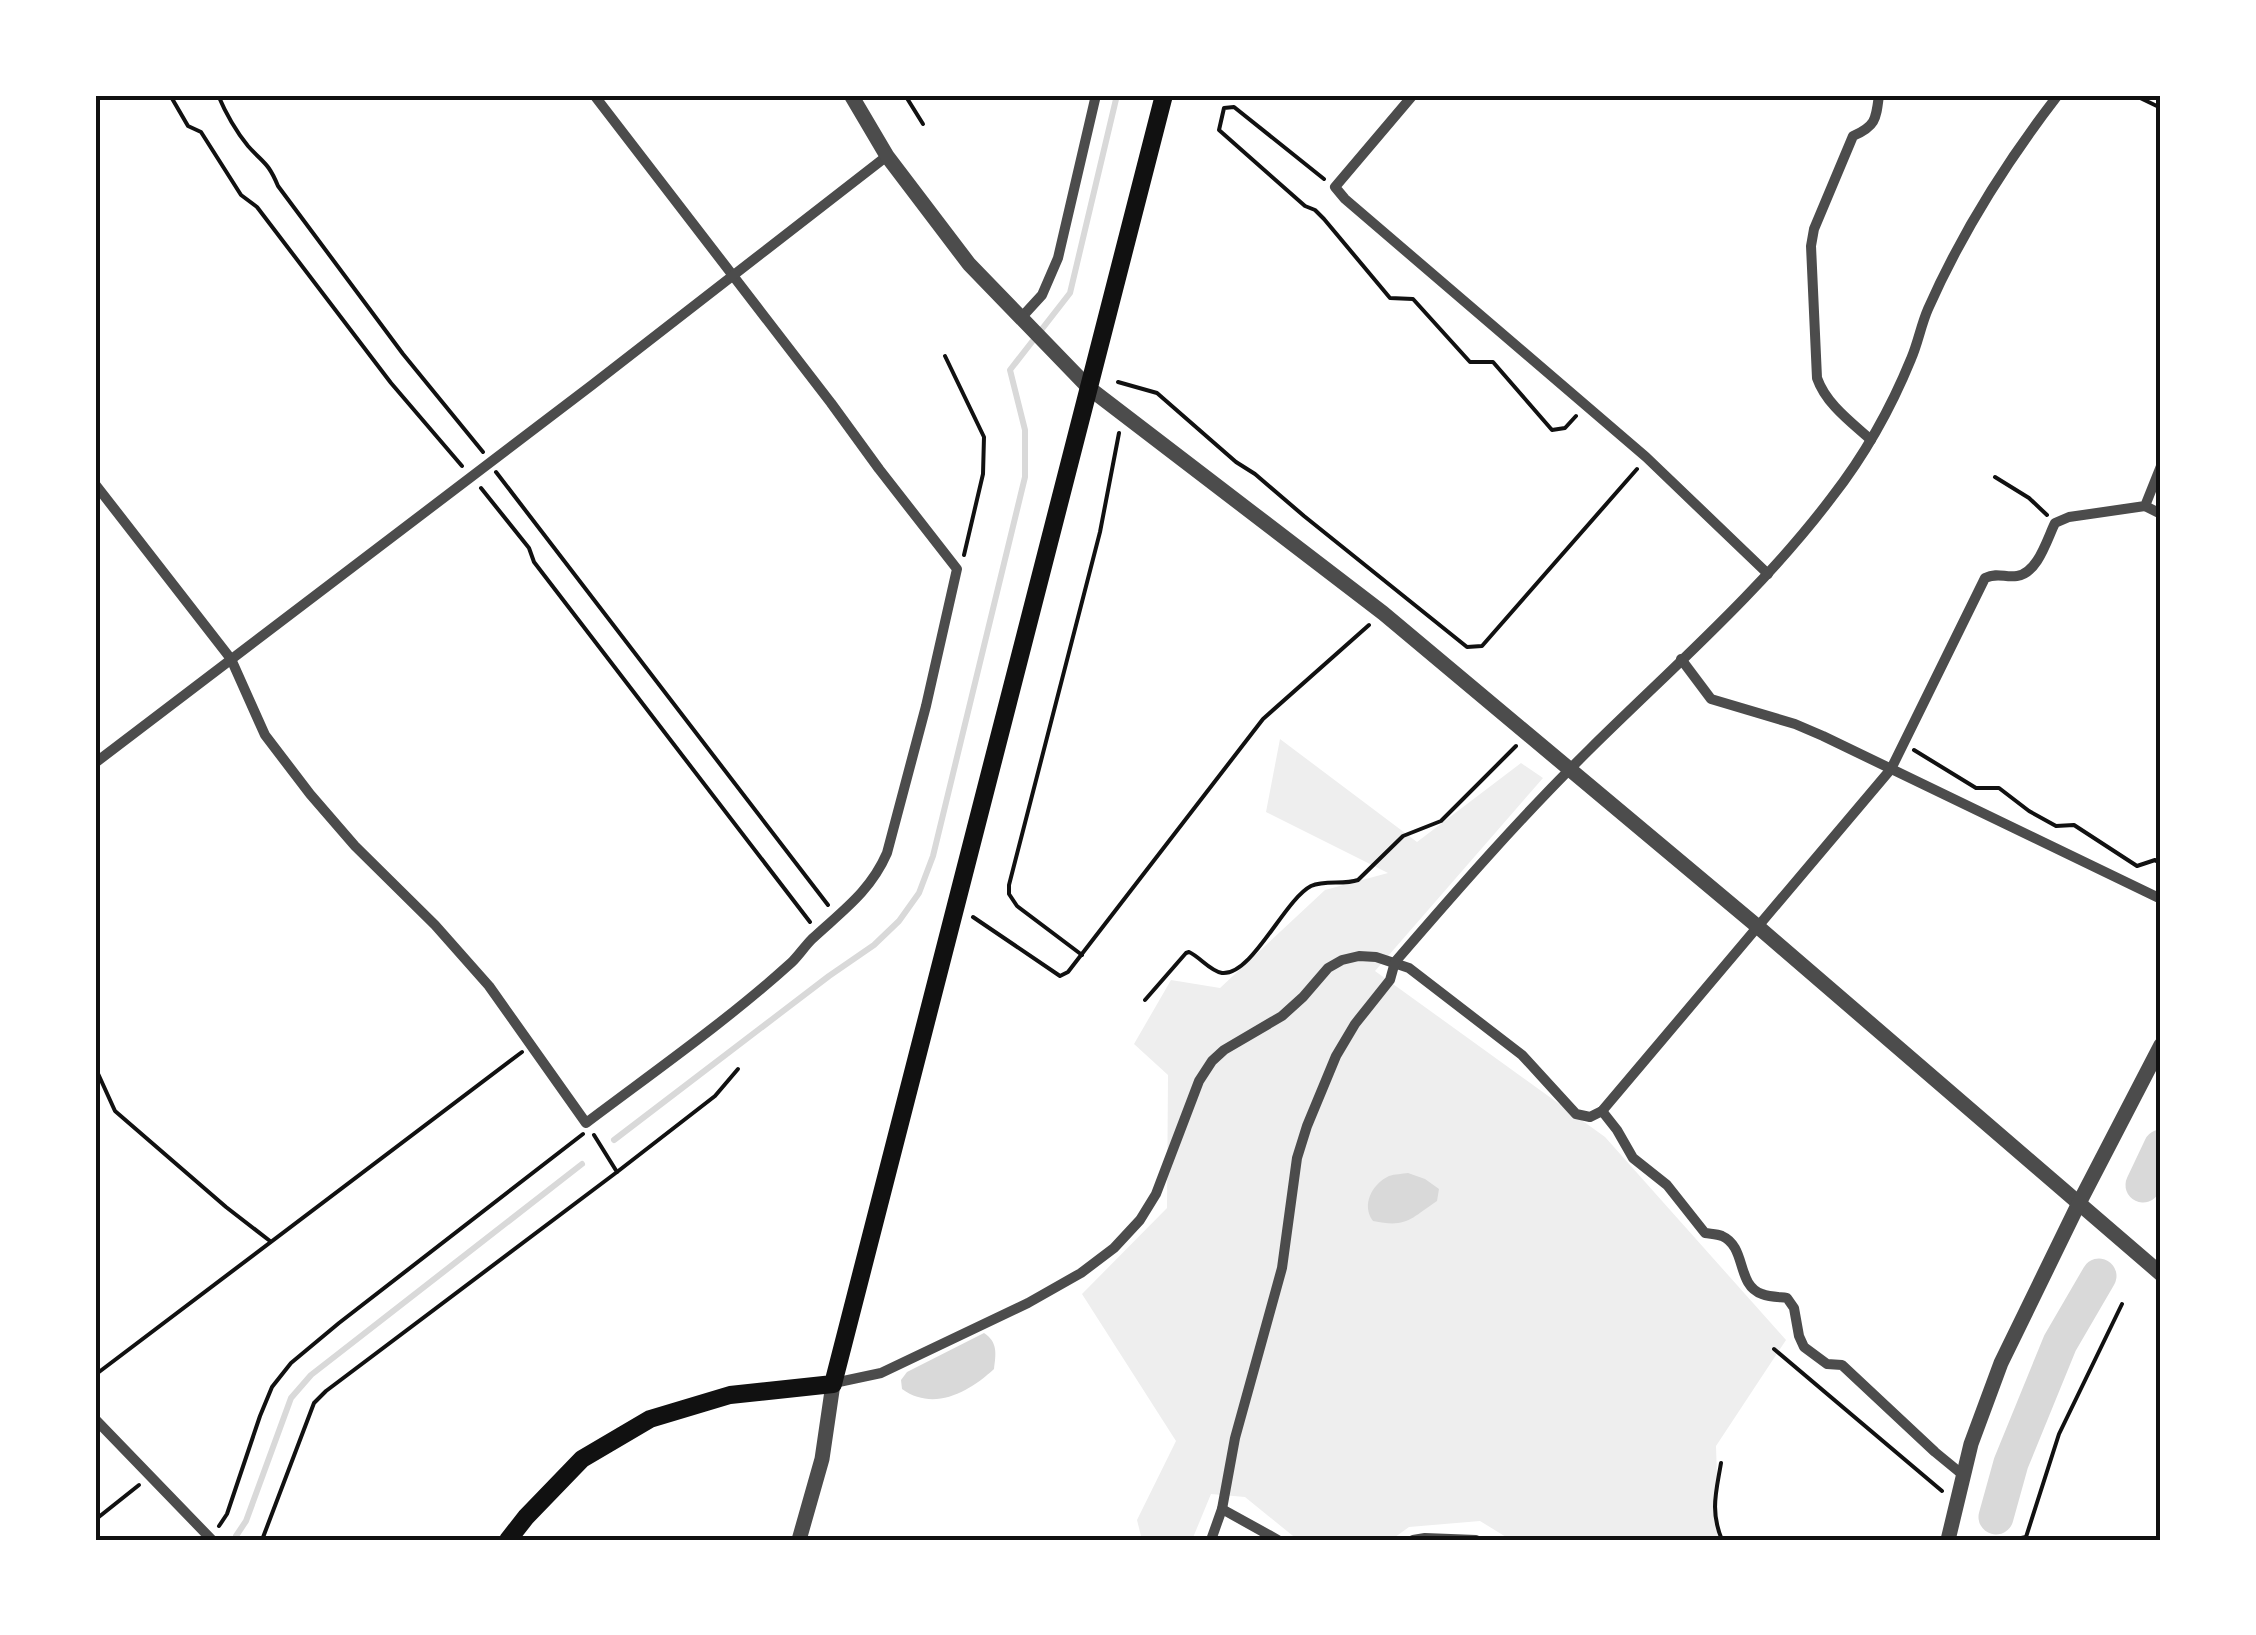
<svg xmlns="http://www.w3.org/2000/svg" width="2256" height="1635" viewBox="0 0 2256 1635" font-family="'Noto Sans',sans-serif">
<style>
.green{fill:#eee}
.water{fill:#d9d9d9}
.lines{fill:none;stroke-linecap:round;stroke-linejoin:round}
.stream{stroke:#d9d9d9;stroke-width:6}
.river{stroke:#d9d9d9;stroke-width:35}
.path{stroke:#111;stroke-width:4}
.minor{stroke:#4c4c4c;stroke-width:10}
.tertiary{stroke:#4c4c4c;stroke-width:15}
.secondary{stroke:#111;stroke-width:18}
.neatline{fill:none;stroke:#111;stroke-width:4}
</style>
<rect width="100%" height="100%" fill="#fff"/>
<polygon class="green" points="1280,739 1417,842 1521,763 1543,778 1375,971 1605,1137 1786,1340 1716,1446 1719,1540 1511,1540 1480,1521 1409,1527 1391,1540 1298,1540 1245,1497 1211,1494 1192,1540 1142,1540 1137,1520 1176,1441 1082,1294 1167,1208 1168,1075 1134,1044 1171,980 1220,988 1325,890 1388,873 1266,812"/>
<g class="water">
<path d="M1408,1173l17,6 14,10 -2,12c-27,18 -30,27 -64,20 -12,-16 -1,-37 16,-45 6,-2 13,-2 19,-3z"/>
<path d="M984,1333c14,9 12,21 10,36 -25,23 -60,43 -92,20l-1,-9 6,-8z"/>
</g>
<g class="lines">
<g class="stream">
<polyline points="614,1140 829,976 874,945 899,921 919,893 933,856 1025,477 1025,430 1010,370 1070,293 1117,95"/>
<polyline points="236,1536 246,1521 291,1398 311,1375 582,1164"/>
</g>
<g class="river">
<polyline points="2143,1185 2161,1147"/>
<polyline points="1996,1517 2011,1463 2060,1343 2099,1276"/>
</g>
<g class="path">
<polyline points="170,95 188,126 201,132 241,195 257,207 391,383 462,466"/>
<path d="M218,95c8,19 17,35 30,51 16,18 20,16 30,40l125,168 80,98"/>
<polyline points="905,95 923,124"/>
<polyline points="2134,95 2161,108"/>
<polyline points="1324,179 1234,107 1224,108 1219,130 1305,206 1315,210 1324,219 1390,298 1413,299 1470,362 1493,362 1552,430 1565,428 1576,416"/>
<polyline points="945,356 984,437 983,474 964,555"/>
<polyline points="1118,382 1157,393 1236,462 1255,474 1304,516 1467,647 1482,646 1637,469"/>
<polyline points="496,472 828,905"/>
<polyline points="1995,477 2029,498 2047,515"/>
<polyline points="481,488 529,548 534,562 810,922"/>
<polyline points="1914,750 1976,788 1999,788 2029,811 2056,826 2074,825 2137,866 2155,860 2161,864"/>
<polyline points="973,917 1060,976 1068,972 1263,719 1369,625"/>
<polyline points="1082,955 1017,906 1009,894 1009,885 1100,532 1119,433"/>
<path d="M1145,1000l41,-47 3,-1c11,5 21,19 33,21 30,3 62,-73 89,-87 14,-6 33,-1 47,-6l45,-44 38,-15 75,-75"/>
<polyline points="95,1067 115,1111 226,1207 270,1241"/>
<polyline points="617,1172 715,1096 738,1069"/>
<polyline points="1774,1349 1942,1491"/>
<polyline points="95,1375 522,1052"/>
<path d="M1721,1463c-5,30 -11,48 1,77"/>
<polyline points="95,1520 139,1485"/>
<polyline points="219,1526 227,1514 260,1416 272,1387 291,1363 339,1323 583,1134"/>
<polyline points="262,1540 314,1403 326,1391 617,1172 594,1135"/>
<polyline points="2012,1540 2026,1537 2059,1434 2122,1304"/>
</g>
<g class="minor">
<polyline points="1413,95 1335,187 1345,199 1646,457 1768,574"/>
<polyline points="1020,319 1042,295 1058,258 1096,95"/>
<path d="M1871,440c-20,-18 -45,-36 -54,-62l-6,-132 3,-17 39,-93c23,-10 23,-17 26,-41"/>
<path d="M95,484l136,175 34,76 45,59 45,52 80,79 54,61 97,137c69,-52 142,-103 206,-161 7,-7 13,-16 20,-23 30,-28 58,-47 75,-86l39,-147 31,-137 -78,-100 -48,-66 -237,-308"/>
<polyline points="2145,506 2161,514"/>
<polyline points="1681,659 1711,699 1795,724 1823,736 2161,899"/>
<polyline points="95,763 592,385 887,156"/>
<path d="M1602,1111l15,19 16,28 34,27 38,48c6,1 12,1 17,3 25,11 14,49 40,58 8,3 17,3 25,4l7,10 5,28 5,11 23,17 15,1 93,87 28,23"/>
<path d="M834,1383l47,-10 147,-70 53,-30 33,-25 26,-28 16,-26 43,-113 13,-20 12,-11 58,-34 21,-19 25,-29 14,-8 17,-4 17,1 33,11 113,87 54,59 14,3 12,-6 289,-342 94,-191c13,-6 20,0 32,-2 21,-3 30,-37 38,-53l14,-6 76,-11 16,-40"/>
<polyline points="95,1419 212,1540"/>
<polyline points="1222,1509 1278,1540"/>
<path d="M1211,1540l11,-31 13,-71 47,-170 15,-110 10,-32 29,-70 19,-32 35,-44 5,-18c63,-73 126,-145 195,-213 82,-81 172,-159 242,-252 32,-41 59,-89 79,-138 7,-16 10,-34 17,-50 34,-77 79,-148 130,-214"/>
<polyline points="1413,1540 1425,1538 1476,1540"/>
</g>
<g class="tertiary">
<polyline points="851,95 887,156 969,264 1089,388 1383,613 1757,926 2161,1274"/>
<polyline points="799,1540 822,1459 833,1384"/>
<polyline points="1948,1540 1971,1444 2001,1363 2078,1205 2161,1045"/>
</g>
<polyline class="secondary" points="508,1540 526,1517 582,1459 650,1419 730,1395 833,1384 1164,95"/>
</g>
<rect width="2256" height="1635" fill="none" stroke="#ffffff" stroke-width="195"/>
<rect x="98" y="98" width="2060" height="1440" class="neatline"/>
</svg>
